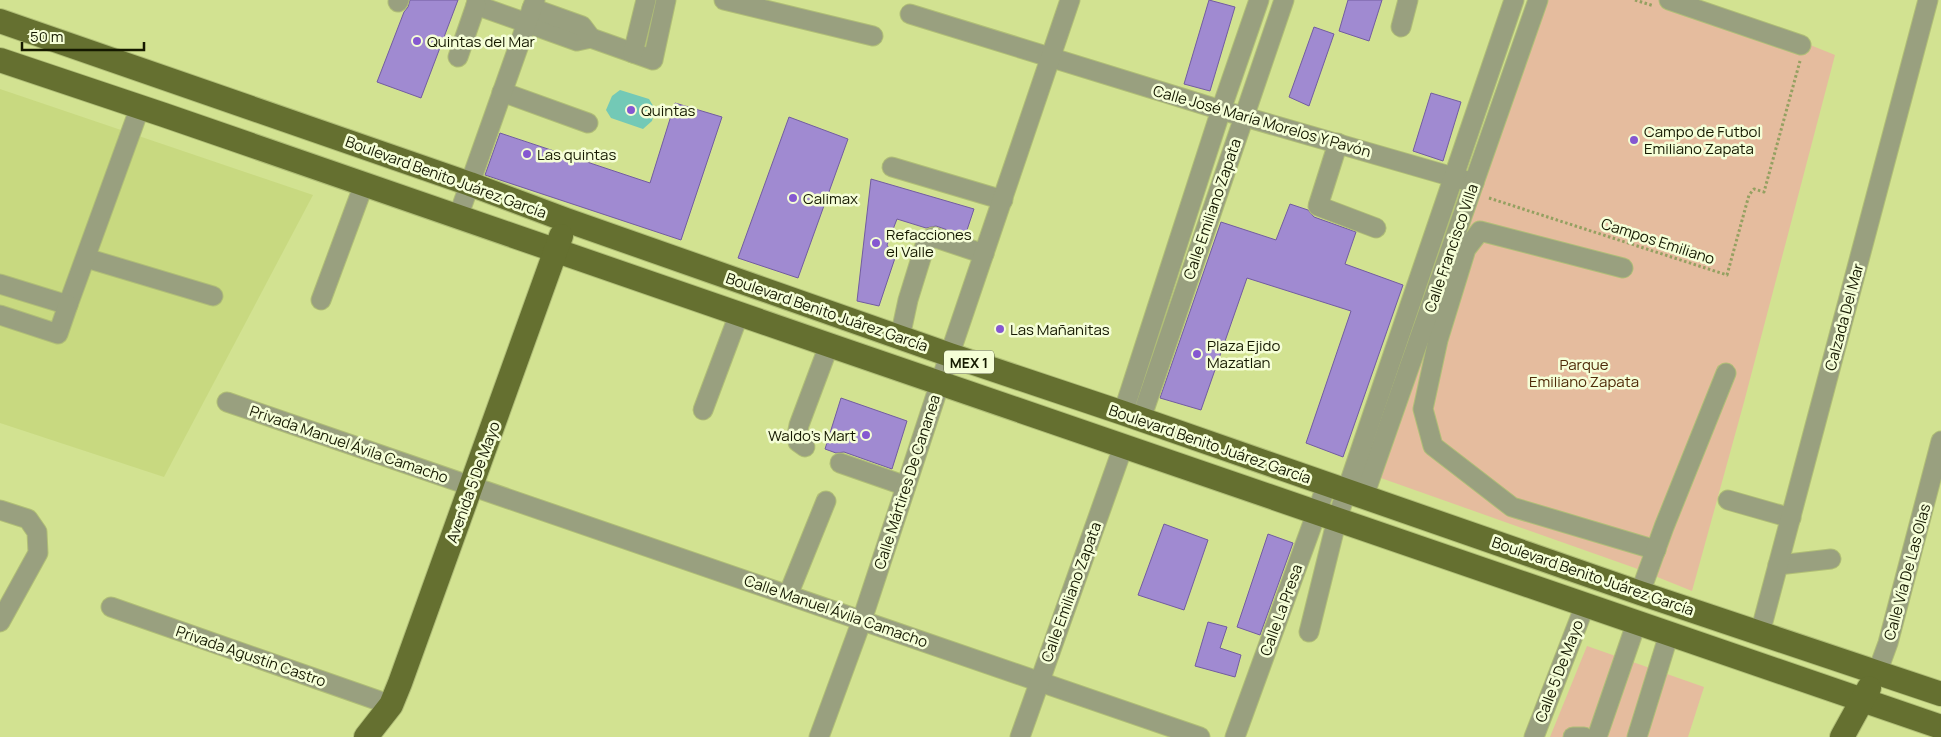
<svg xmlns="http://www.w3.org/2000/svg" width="1941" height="737" viewBox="0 0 1941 737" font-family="Manrope,sans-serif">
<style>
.built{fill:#c8d980}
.green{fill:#e5bc9e}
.water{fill:#73c9b6}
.building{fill:#a08ad1;stroke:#725ca0}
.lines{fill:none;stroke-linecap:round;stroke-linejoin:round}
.minor-casing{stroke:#b0be77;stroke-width:21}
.major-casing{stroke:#b0be77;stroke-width:26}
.path{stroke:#94a061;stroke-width:3;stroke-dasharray:2.5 2.5;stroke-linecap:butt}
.minor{stroke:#99a07f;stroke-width:19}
.major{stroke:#657030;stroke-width:24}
.poi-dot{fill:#8558d1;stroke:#f5fed7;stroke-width:2}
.labels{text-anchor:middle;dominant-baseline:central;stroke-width:5;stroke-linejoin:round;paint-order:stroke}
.shield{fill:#f5fed7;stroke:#585e40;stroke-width:1}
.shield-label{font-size:14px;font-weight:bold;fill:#151900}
.poi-label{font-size:15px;fill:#151900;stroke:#f5fed7;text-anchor:start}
.street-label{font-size:15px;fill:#151900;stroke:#f5fed7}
.park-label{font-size:15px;fill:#4f2a08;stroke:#f5fed7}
</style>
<rect width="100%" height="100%" fill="#d2e291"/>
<polygon class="built" points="0,89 313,195 164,477 0,423"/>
<g class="green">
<polygon points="1539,0 1698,0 1835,55 1744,402 1692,591 1635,568 1378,477"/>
<polygon points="1587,646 1704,687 1688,737 1550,737"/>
</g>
<polygon class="water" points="620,90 649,99 655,109 652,121 643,129 611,118 606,110 612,96"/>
<g class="building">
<polygon points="410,0 458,0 421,98 377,82 404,12 408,7"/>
<polygon points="1209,0 1235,7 1210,91 1184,84"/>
<polygon points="1348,0 1382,0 1369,41 1339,31"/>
<polygon points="1314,27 1334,34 1309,106 1289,97"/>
<polygon points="1431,93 1461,102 1443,161 1413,151"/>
<polygon points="675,103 722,117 681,240 485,175 500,133 650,183"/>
<polygon points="789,117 848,139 798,278 738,258"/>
<polygon points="871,179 974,209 965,236 936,226 926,228 897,219 887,245 895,258 879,306 857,301"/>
<polygon points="1290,204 1308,210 1314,217 1356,232 1345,264 1403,285 1343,457 1306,443 1351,311 1247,278 1201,410 1160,398 1221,222 1276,240"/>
<polygon points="841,398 907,421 892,469 844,452 836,453 825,449"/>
<polygon points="1164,524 1208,540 1184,610 1138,595"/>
<polygon points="1268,534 1293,543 1260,635 1237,627"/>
<polygon points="1208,622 1227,627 1220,648 1241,655 1235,677 1195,666"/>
</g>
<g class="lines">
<g class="minor-casing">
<g id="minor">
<polyline points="477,0 476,5 577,41 591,38 653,60 666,0"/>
<polyline points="724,0 873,36"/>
<polyline points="1669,0 1801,45"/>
<polyline points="398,2 399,0"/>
<polyline points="532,8 582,26 591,38"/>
<polyline points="910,14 1221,110 1474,183"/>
<polyline points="1401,27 1408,0"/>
<polyline points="633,53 646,0"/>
<polyline points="458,57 476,5"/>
<polyline points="502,92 588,123"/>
<polyline points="1338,143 1318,206 1376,228"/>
<polyline points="892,167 1003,200"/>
<polyline points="458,217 535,0"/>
<polyline points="86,258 213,296"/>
<polyline points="1623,268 1480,231 1466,249 1438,340 1423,409 1433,446 1512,507 1656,550"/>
<polyline points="0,284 68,305 140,107"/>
<polyline points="321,300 364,184"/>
<polyline points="0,315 58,334 68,305"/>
<polyline points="900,337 908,300 926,242 933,237 984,254"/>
<polyline points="227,402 1200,737"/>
<polyline points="703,410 739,314"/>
<polyline points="1123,413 1221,110 1259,0"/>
<polyline points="1141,419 1284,0"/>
<polyline points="805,447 798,442 797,435 799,425 829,345"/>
<polyline points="840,463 906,486"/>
<polyline points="1364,496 1538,0"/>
<polyline points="1728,500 1791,518"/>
<polyline points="0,510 28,519 37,532 38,553 0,622"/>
<polyline points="1778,565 1831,559"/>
<polyline points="1640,593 1664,527 1726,373"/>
<polyline points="788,595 826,501"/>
<polyline points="111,607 391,705"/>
<polyline points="1309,632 1337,519 1514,0"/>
<polyline points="1760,633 1928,0"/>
<polyline points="1877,673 1888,643 1941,441"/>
<polyline points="819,737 862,620 940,383 1070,0"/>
<polyline points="1020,737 1123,447"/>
<polyline points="1235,737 1327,484"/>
<polyline points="1534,737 1585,605"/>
<polyline points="1573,737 1584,737"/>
<polyline points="1597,737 1636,624"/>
<polyline points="1637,737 1669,634"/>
</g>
</g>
<g class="major-casing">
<g id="major">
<polyline points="0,21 470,184 566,220 950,355 1123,413 1640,593 1941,694"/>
<polyline points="0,60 164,115 829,345 1941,727"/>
<polyline points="366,737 391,705 400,683 561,236"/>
<polyline points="1842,737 1869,688"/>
</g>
</g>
<g class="path">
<polyline points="1635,0 1654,6"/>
<polyline points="1489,198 1727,275 1749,195 1754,189 1764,192 1800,61"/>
</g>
<use href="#minor" class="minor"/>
<use href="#major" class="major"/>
</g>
<g class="poi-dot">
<circle cx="417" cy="41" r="5"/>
<circle cx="631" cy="110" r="5"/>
<circle cx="1634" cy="140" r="5"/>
<circle cx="527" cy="154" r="5"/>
<circle cx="793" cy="198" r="5"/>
<circle cx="876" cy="243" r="5"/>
<circle cx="1000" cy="329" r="5"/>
<circle cx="1197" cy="354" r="5"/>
<circle cx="866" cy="435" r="5"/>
</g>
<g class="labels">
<rect class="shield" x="944" y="350.5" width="50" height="23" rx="4"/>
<g class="shield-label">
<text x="969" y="362">MEX 1</text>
</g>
<g class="poi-label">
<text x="427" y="41">Quintas del Mar</text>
<text x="641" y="110">Quintas</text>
<text x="1644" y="131">Campo de Futbol<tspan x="1644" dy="17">Emiliano Zapata</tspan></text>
<text x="537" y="154">Las quintas</text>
<text x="803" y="198">Calimax</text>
<text x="886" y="234">Refacciones<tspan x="886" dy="17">el Valle</tspan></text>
<text x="1010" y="329">Las Mañanitas</text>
<text x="1207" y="345">Plaza Ejido<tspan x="1207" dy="17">Mazatlan</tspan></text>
<text x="856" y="435" text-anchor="end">Waldo's Mart</text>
</g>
<g class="street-label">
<text transform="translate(1262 121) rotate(16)">Calle José María Morelos Y Pavón</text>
<text transform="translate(446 177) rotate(20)">Boulevard Benito Juárez García</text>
<text transform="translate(1212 209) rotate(-71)">Calle Emiliano Zapata</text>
<text transform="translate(1658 241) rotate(18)">Campos Emiliano</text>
<text transform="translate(1451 248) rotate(-71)">Calle Francisco Villa</text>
<text transform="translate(827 312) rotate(19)">Boulevard Benito Juárez García</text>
<text transform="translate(1844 317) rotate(-75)">Calzada Del Mar</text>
<text transform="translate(349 444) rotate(19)">Privada Manuel Ávila Camacho</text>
<text transform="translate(1210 444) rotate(19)">Boulevard Benito Juárez García</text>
<text transform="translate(473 482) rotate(-70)">Avenida 5 De Mayo</text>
<text transform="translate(907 482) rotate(-72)">Calle Mártires De Cananea</text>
<text transform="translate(1907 572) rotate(-75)">Calle Vía De Las Olas</text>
<text transform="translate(1593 576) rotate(19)">Boulevard Benito Juárez García</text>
<text transform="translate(1071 592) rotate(-70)">Calle Emiliano Zapata</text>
<text transform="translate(1281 610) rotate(-70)">Calle La Presa</text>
<text transform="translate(836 611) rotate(19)">Calle Manuel Ávila Camacho</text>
<text transform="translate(251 656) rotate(19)">Privada Agustín Castro</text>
<text transform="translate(1559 671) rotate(-69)">Calle 5 De Mayo</text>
</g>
<g class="park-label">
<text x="1584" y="364">Parque<tspan x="1584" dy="17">Emiliano Zapata</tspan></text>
</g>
</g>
<path d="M22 42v8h122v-8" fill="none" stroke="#151900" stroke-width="2.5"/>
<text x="30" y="42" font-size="15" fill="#151900" stroke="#f5fed7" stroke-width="4" paint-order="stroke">50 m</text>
</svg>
